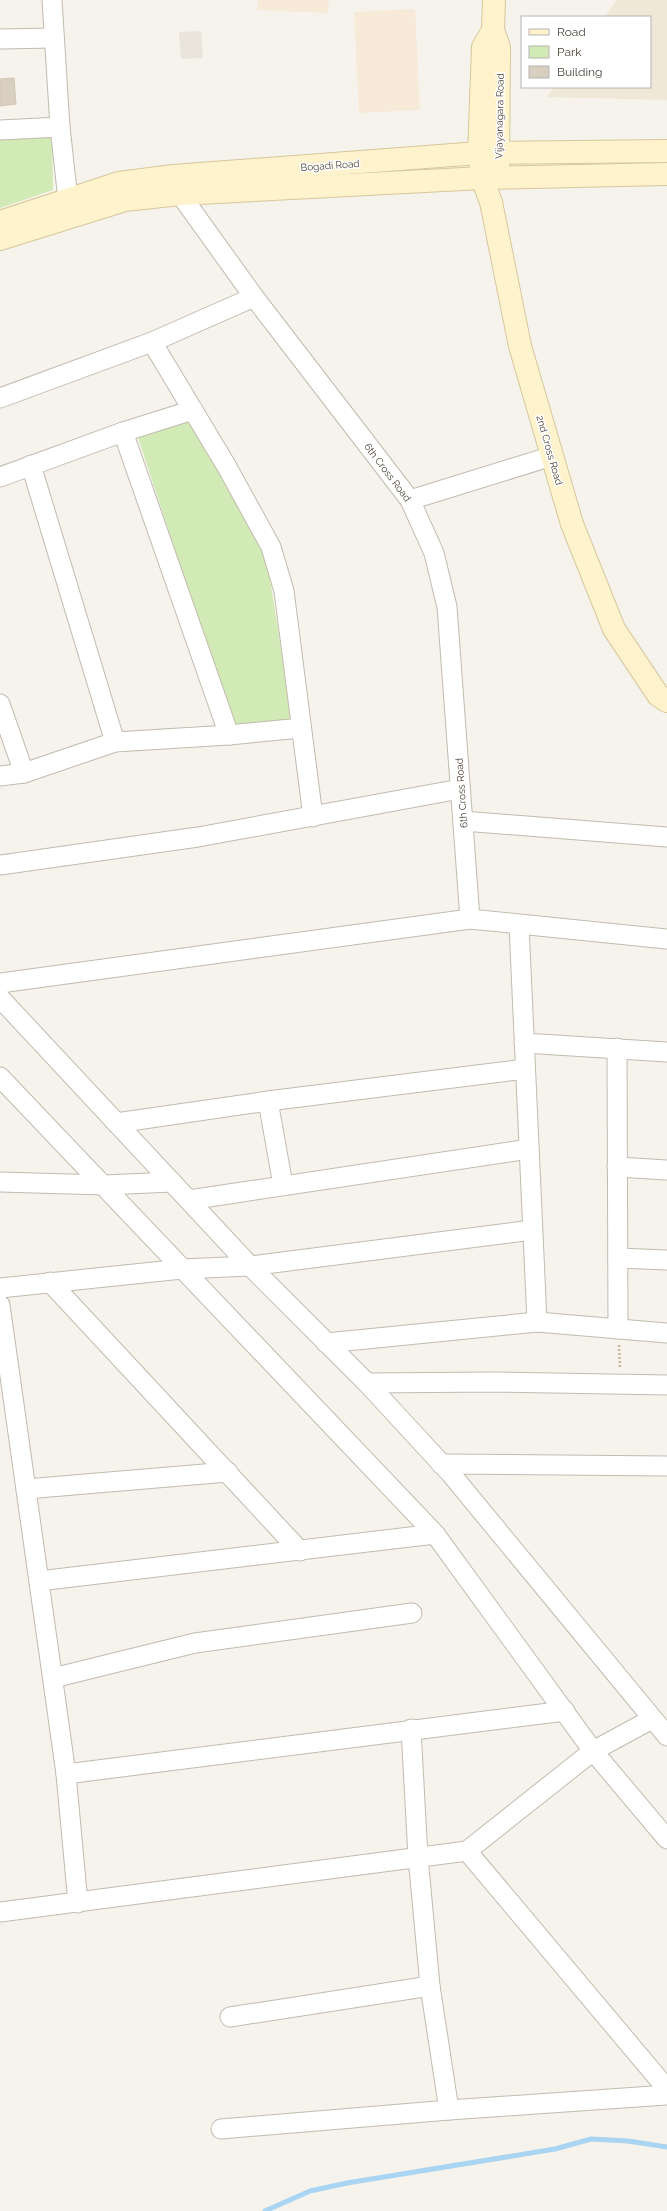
<svg xmlns="http://www.w3.org/2000/svg" width="667" height="2211" font-family="Raleway,sans-serif">
<style>
.residential{fill:#eae5da}
.commercial{fill:#f7ead8}
.education{fill:#efe8d6}
.green{fill:#d2eab5}
.lines{fill:none;stroke-linecap:round;stroke-linejoin:round}
.stream{stroke:#a9d4f2;stroke-width:5}
.building{fill:#d8cfc1;stroke:#d3c7b4}
.street-casing{stroke:#c2bbae;stroke-width:21}
.secondary-casing{stroke:#d6c79b;stroke-width:24}
.path{stroke:#c4b79f;stroke-width:2.5;stroke-dasharray:2 2;stroke-linecap:butt}
.street{stroke:#fff;stroke-width:19}
.secondary{stroke:#fff3cd;stroke-width:22}
.labels{text-anchor:middle;stroke-width:3;stroke-linejoin:round;paint-order:stroke}
.street-label{font-size:10px;fill:#4b4439;stroke:#fff}
</style>
<rect width="100%" height="100%" fill="#f6f3ec"/>
<path class="residential" d="M201,31L203,58L181,59L179,32Z"/>
<g class="commercial">
<path d="M258,0H329L328,13L257,10Z"/>
<path d="M415,9L420,110L359,113L354,12Z"/>
</g>
<path class="education" d="M617,0H667V100L547,97L554,87H650V17H605Z"/>
<g class="green">
<path d="M52,134L53,190L0,208V137Z"/>
<path d="M189,418L266,554L292,719L232,725L137,434Z"/>
</g>
<g class="lines">
<path class="stream" d="M265,2211L310,2191L347,2183L555,2149L591,2139L628,2141L667,2147"/>
</g>
<path class="building" d="M14,78L16,104L0,106V79Z"/>
<g class="lines">
<defs>
<g id="street">
<path d="M52,0L60,127"/>
<path d="M0,39L54,38"/>
<path d="M0,130L60,127L68,200"/>
<path d="M175,182L180,194L254,297L410,500L434,553L447,607L470,919"/>
<path d="M152,342L227,467L271,547L284,591L313,817"/>
<path d="M0,398L152,342L254,297"/>
<path d="M123,432L193,410"/>
<path d="M31,465L115,742"/>
<path d="M0,477L123,432L229,735"/>
<path d="M410,500L552,456"/>
<path d="M0,704L24,773"/>
<path d="M0,776L24,773L115,742L229,735L301,728"/>
<path d="M463,821L667,837"/>
<path d="M0,865L198,837L460,789"/>
<path d="M519,925L537,1322"/>
<path d="M0,983L470,919L667,939"/>
<path d="M0,998L250,1266L367,1383L451,1474L667,1736"/>
<path d="M524,1043L667,1052"/>
<path d="M617,1048L618,1329"/>
<path d="M0,1077L435,1534L593,1751L667,1839"/>
<path d="M268,1101L283,1185"/>
<path d="M116,1123L268,1101L525,1069"/>
<path d="M617,1167L667,1170"/>
<path d="M0,1182L105,1185L172,1182"/>
<path d="M189,1200L529,1149"/>
<path d="M618,1258L667,1260"/>
<path d="M50,1282L300,1551"/>
<path d="M0,1288L182,1269L250,1266L532,1230"/>
<path d="M0,1305L66,1774L78,1903"/>
<path d="M326,1343L537,1322L667,1333"/>
<path d="M367,1383L496,1382L667,1385"/>
<path d="M441,1464L667,1466"/>
<path d="M26,1489L228,1472"/>
<path d="M39,1581L435,1534"/>
<path d="M53,1678L195,1643L412,1613"/>
<path d="M411,1729L418,1857L430,1986L449,2110"/>
<path d="M66,1774L565,1711"/>
<path d="M467,1851L667,2089"/>
<path d="M0,1912L467,1851L593,1751L652,1719"/>
<path d="M230,2017L430,1986"/>
<path d="M221,2129L449,2110L667,2095"/>
</g>
<g id="secondary">
<path d="M494,0L493,30L499,47L498,168"/>
<path d="M493,30L483,47L479,153L482,178L491,202L520,346L572,524L614,629L658,695L667,701"/>
<path d="M0,222L119,183L173,176L479,153L667,151"/>
<path d="M0,239L125,200L180,194L482,178L667,174"/>
</g>
</defs>
<use href="#street" class="street-casing"/>
<use href="#secondary" class="secondary-casing"/>
<path class="path" d="M619,1345L620,1368"/>
<use href="#street" class="street"/>
<use href="#secondary" class="secondary"/>
</g>
<g class="labels">
<g class="street-label">
<text transform="translate(499 116) rotate(-89)" y="4">Vijayanagara Road</text>
<text transform="translate(330 165) rotate(-4)" y="4">Bogadi Road</text>
<text transform="translate(550 450) rotate(74)" y="4">2nd Cross Road</text>
<text transform="translate(388 472) rotate(53)" y="4">6th Cross Road</text>
<text transform="translate(461 793) rotate(-94)" y="4">6th Cross Road</text>
</g>
</g>
<rect x="521" y="16" width="130" height="72" fill="#ffffff" stroke="#b7b4b0"/>
<rect x="529" y="29" width="20" height="6" fill="#fff3cd" stroke="#b7b4b0"/>
<text x="557" y="36" font-size="12" fill="#4b4439">Road</text>
<rect x="529" y="46" width="20" height="12" fill="#d2eab5" stroke="#b7b4b0"/>
<text x="557" y="56" font-size="12" fill="#4b4439">Park</text>
<rect x="529" y="66" width="20" height="12" fill="#d8cfc1" stroke="#b7b4b0"/>
<text x="557" y="76" font-size="12" fill="#4b4439">Building</text>
</svg>
